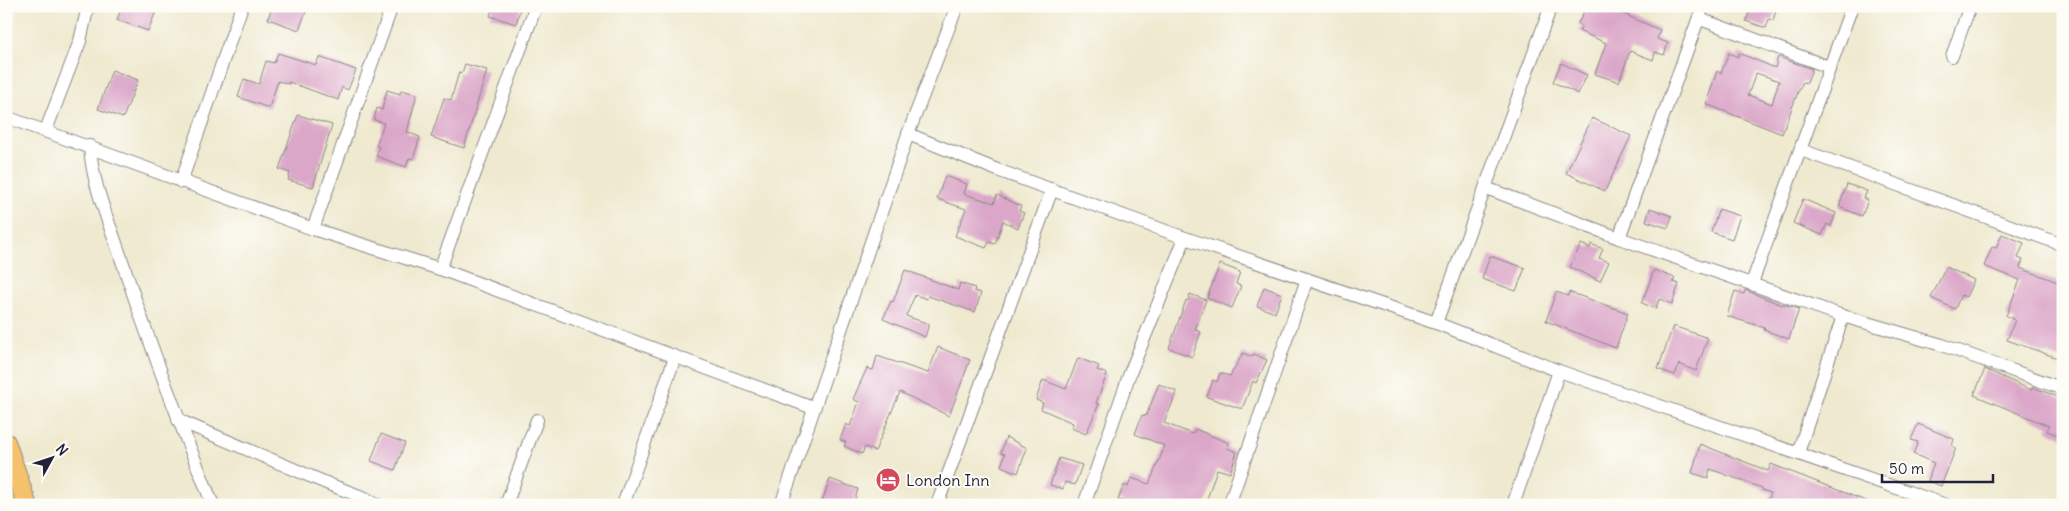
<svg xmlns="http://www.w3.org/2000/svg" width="2069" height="511" font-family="Delius,sans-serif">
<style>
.building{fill:#dba7c9;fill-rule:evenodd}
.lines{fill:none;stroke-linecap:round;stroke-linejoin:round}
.street-casing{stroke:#888685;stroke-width:14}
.primary-casing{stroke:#888685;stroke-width:21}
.street{stroke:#fff;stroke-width:12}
.primary{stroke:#f5c16b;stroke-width:19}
.labels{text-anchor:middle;stroke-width:4;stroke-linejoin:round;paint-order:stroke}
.poi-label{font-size:16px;fill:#22223b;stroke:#fdfcf7;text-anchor:start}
</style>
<rect width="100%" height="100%" fill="#fdfcf7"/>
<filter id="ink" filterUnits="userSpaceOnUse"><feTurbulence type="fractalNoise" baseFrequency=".02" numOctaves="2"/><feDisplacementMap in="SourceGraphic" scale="10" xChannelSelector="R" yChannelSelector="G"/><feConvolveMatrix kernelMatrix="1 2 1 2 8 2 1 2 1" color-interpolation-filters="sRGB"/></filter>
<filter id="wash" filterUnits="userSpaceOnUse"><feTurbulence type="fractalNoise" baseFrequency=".0096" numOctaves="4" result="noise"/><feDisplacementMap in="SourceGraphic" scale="20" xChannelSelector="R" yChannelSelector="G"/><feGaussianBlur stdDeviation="1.12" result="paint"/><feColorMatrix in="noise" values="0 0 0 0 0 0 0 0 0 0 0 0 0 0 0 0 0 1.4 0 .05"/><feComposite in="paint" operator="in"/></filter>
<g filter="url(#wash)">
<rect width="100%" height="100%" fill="#efe9cf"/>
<g id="blocks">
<g class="building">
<path d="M122,6H158L148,31L117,20Z"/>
<path d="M272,6H308L299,30L268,19Z"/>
<path d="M493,6H521L516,24L490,16Z"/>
<path d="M1605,6L1660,30L1657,39L1668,43L1664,55L1655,52L1653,60L1630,51L1619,82L1595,74L1606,43L1579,31L1582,26L1578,24L1585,9L1590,12L1593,7L1602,11Z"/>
<path d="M1751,6H1772V8L1776,10L1773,21L1769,19L1766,28L1746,21Z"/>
<path d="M278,53L316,65L319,57L356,70L348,90L342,87L338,100L289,82V84L278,81L269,108L238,97L244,79L259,84L266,61L274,63Z"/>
<path d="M1729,53L1738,57L1739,53L1775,68L1778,57L1812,69L1807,83L1803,82L1798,92L1782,134L1706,104L1717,71L1721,73ZM1756,73L1779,81L1772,104L1748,95Z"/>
<path d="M1561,63L1587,75L1578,94L1553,82Z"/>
<path d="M465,64L487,70L464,148L431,137L444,98L451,100L459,72L462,73Z"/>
<path d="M112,70L138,80L123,118L98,109Z"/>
<path d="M387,90L400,94L401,90L417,94L407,132L420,137L413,159L409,158L406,167L376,156L379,147L376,146L384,123L374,120L377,108L382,110Z"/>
<path d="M298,115L332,125L313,187L288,180L290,173L279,169Z"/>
<path d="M1592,118L1631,136L1605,191L1566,173Z"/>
<path d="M945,176L967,184L964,194L994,203L997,195L1021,206L1019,211L1024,213L1018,228L1003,221L995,244L989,242L986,248L955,236L966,209L937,199Z"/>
<path d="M1847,184L1867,191L1864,198L1868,200L1862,216L1839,207Z"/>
<path d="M1803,199L1836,213L1831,226L1827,224L1822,235L1793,223Z"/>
<path d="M1650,208L1672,216L1668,228L1646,221Z"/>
<path d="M1719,209L1740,216L1732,239L1711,232Z"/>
<path d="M2002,234L2024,243L2018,258L2023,260L2020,268L2063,284V360L2007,340L2015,320L2006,316L2020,280L1984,266L1992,247L1996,248Z"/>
<path d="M1581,244L1590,248L1591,244L1603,249L1599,258L1609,262L1600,281L1570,267Z"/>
<path d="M1490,256L1525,268L1516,291L1482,279Z"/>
<path d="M1220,264L1240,272L1236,284L1241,286L1232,308L1207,298Z"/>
<path d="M1946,267L1974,280L1966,297L1961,295L1955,309L1931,298Z"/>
<path d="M905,270L958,290L960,283L975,288L974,291L981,293L975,312L928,296L927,299L915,295L906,316L929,324L925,337L883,319L891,301L893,302Z"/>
<path d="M1654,270L1675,278L1673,282L1679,284L1672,304L1659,299L1656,309L1642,303Z"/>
<path d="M1264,287L1282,294L1275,313L1257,306Z"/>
<path d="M1745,290L1782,305L1783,304L1799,309L1789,339L1764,330L1765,328L1727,316L1735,291L1744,294Z"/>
<path d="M1556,292L1568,296L1569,292L1628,313L1616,348L1546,321Z"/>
<path d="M1190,294L1206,300L1195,330L1201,332L1192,357L1169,348L1186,300L1188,301Z"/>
<path d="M1673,326L1708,338L1696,371L1679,364L1675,375L1658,369Z"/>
<path d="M938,347L970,360L949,416L900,392L875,451L865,447L862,454L844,446L846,442L840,440L846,424L850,426L859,402L853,399L867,368L873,370L877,356L928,373Z"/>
<path d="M1243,353L1252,357L1254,354L1267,360L1256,383L1253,381L1242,409L1207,397L1213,380L1217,382L1220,373L1230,376Z"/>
<path d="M1078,358L1099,366L1097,370L1107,374L1096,403L1099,404L1086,434L1071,428L1073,423L1041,409L1043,403L1036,400L1043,380L1066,389Z"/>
<path d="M1985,369L2031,390L2033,387L2063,399V437L2047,431L2049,426L1974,395Z"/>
<path d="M1159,384L1177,392L1164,423L1193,434L1195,429L1229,443L1227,448L1237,452L1230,473L1217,469L1205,505H1122L1123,501L1118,500L1124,485L1128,487L1131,478L1149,484L1165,446L1135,434L1142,415L1146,416Z"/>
<path d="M1918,424L1954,439L1952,446L1956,448L1941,486L1928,481L1934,463L1913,454L1918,442L1911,440Z"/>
<path d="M381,434L405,443L395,470L371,461Z"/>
<path d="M1006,437L1027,448L1018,473L1001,466L1005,454L1001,453Z"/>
<path d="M1700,444L1768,471L1771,464L1876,505H1778L1768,501L1771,493L1762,490V488L1710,469L1708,478L1692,473Z"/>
<path d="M1059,458L1082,465L1075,485L1065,482L1063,489L1050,485Z"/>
<path d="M830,479L858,489L854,503L849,501L848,505H830L822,502Z"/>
</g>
</g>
</g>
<g filter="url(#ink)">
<use href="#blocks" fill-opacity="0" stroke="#888685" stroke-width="1"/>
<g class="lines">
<defs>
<g id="street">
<path d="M1700,19L1829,67"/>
<path d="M1952,56L1970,6"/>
<path d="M6,117L313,229L440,269L813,408"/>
<path d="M46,130L80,41L88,6"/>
<path d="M908,134L1000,171L1185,238L1436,323L1559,371L1946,505"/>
<path d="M90,146C92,184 108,219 120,255C148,340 179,423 213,505"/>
<path d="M1801,150L2063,245"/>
<path d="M181,182L242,6"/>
<path d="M1486,188L1619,238L1843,316L1942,345L2063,389"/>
<path d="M313,229L392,6"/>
<path d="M1619,238L1703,6"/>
<path d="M440,269L536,6"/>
<path d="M1752,283L1852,6"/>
<path d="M1436,323L1551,6"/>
<path d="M178,420L331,485L365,498L377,505"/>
<path d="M1798,453L1843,316"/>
<path d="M506,505L537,420"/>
<path d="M623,505L675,357"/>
<path d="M781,505L908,134L957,6"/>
<path d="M937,505L1052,189"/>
<path d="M1084,505L1130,373L1185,238"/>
<path d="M1229,505L1307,279"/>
<path d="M1513,505L1559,371"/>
</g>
<path id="primary" d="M6,443L27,505"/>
</defs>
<use href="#street" class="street-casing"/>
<use href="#primary" class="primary-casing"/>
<use href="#street" class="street"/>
<use href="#primary" class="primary"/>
</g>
</g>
<defs>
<symbol id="hotel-disc" viewBox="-11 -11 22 22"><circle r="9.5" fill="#d1495b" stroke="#fdfcf7"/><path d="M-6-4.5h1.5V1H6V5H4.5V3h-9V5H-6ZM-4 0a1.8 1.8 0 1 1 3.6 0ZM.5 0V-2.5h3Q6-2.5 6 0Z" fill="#fff"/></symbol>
</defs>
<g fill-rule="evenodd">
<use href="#hotel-disc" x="874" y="466" width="28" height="28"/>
</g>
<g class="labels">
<g class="poi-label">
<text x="906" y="486">London Inn</text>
</g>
</g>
<rect width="2069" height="511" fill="none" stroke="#fdfcf7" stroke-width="25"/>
<g transform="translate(52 458) rotate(50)" stroke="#fdfcf7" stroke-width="4" paint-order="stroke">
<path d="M0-4L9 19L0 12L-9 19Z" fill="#22223b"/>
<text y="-8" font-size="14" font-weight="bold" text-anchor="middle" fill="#22223b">N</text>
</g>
<path d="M1882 474v8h111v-8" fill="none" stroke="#22223b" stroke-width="2.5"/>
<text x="1889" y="474" font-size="15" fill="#22223b" stroke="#fdfcf7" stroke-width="4" paint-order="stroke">50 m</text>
</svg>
